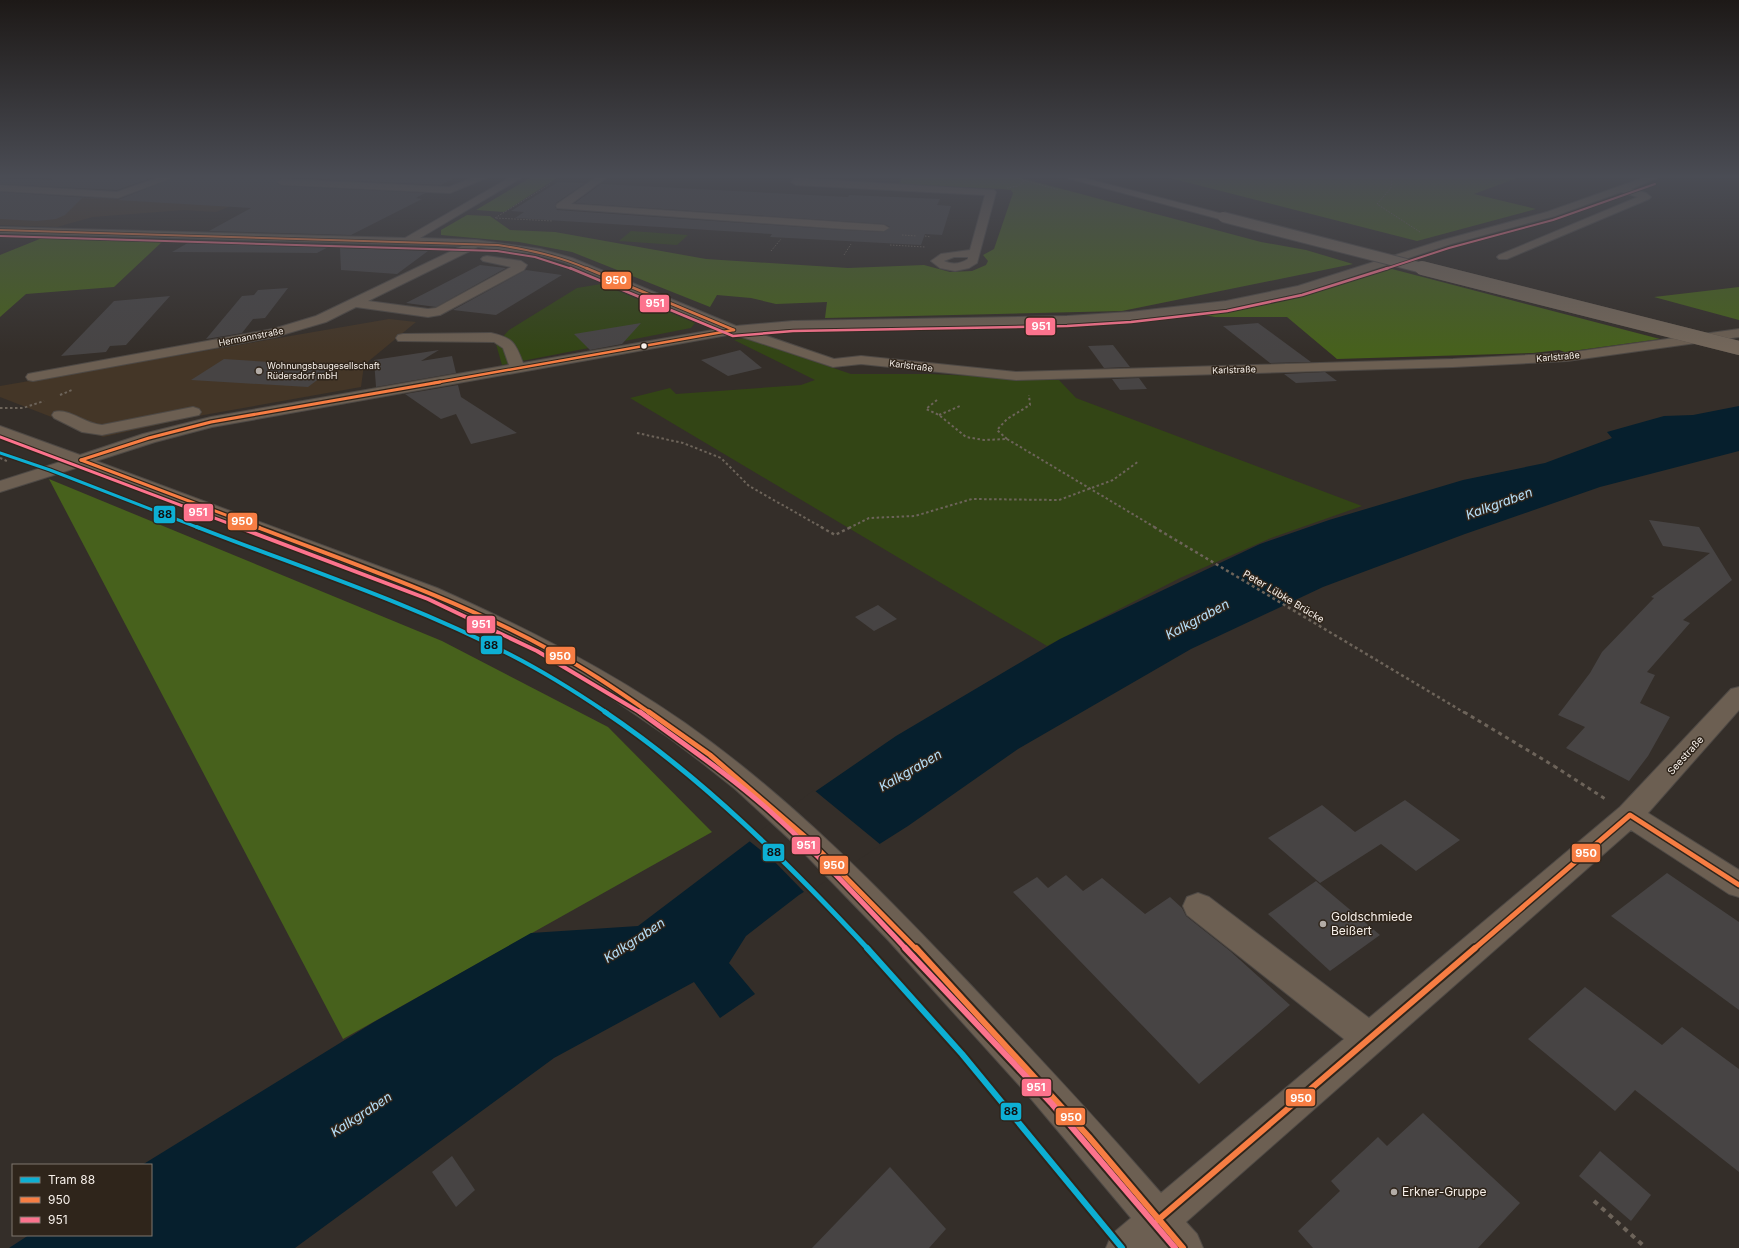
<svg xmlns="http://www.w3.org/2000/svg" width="1739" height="1248" font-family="Inter,sans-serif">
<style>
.built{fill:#443627}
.green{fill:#334515}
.forest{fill:#47611c}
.water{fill:#061f2d}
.pier{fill:#342e29}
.building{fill:#474444}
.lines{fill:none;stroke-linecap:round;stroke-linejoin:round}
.minor-casing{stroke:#4e4945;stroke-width:2}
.highway-casing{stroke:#4e4945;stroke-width:2}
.path-far4{stroke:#6d645a;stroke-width:1;stroke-dasharray:1.5 1.5;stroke-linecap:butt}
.path-far3{stroke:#6d645a;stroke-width:2;stroke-dasharray:2.5 2.5;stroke-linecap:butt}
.path-far2{stroke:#6d645a;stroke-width:2.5;stroke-dasharray:3 3;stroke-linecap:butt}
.path-far1{stroke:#6d645a;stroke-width:3;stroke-dasharray:4 4;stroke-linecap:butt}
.path{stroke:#6d645a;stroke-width:4;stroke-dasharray:5 5;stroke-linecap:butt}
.minor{fill:#6c5f52;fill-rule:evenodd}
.highway{fill:#74675a;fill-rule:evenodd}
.highway-bridge-far1-casing{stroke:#4e4945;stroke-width:12;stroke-linecap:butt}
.highway-bridge-casing{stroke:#4e4945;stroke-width:14;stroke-linecap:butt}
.path-bridge-far2{stroke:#6d645a;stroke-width:2;stroke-dasharray:2.5 2.5;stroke-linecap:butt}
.path-bridge-far1{stroke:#6d645a;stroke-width:2.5;stroke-dasharray:3 3;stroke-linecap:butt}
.path-bridge{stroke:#6d645a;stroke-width:3;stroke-dasharray:4 4;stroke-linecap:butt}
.highway-bridge-far1{stroke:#74675a;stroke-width:10}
.highway-bridge{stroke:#74675a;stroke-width:14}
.bus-1-far5-casing{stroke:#2f251b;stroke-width:3.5}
.bus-1-far4-casing{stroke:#2f251b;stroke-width:4.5}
.bus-1-far3-casing{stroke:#2f251b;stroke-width:5.5}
.bus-1-far2-casing{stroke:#2f251b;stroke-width:7}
.bus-1-far1-casing{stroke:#2f251b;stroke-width:8}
.bus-1-casing{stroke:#2f251b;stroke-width:10}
.bus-2-far5-casing{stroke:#2f251b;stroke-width:3.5}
.bus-2-far4-casing{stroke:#2f251b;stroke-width:4.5}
.bus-2-far3-casing{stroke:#2f251b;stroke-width:5.5}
.bus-2-far2-casing{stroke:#2f251b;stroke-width:7}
.bus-2-far1-casing{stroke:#2f251b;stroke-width:8}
.bus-2-casing{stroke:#2f251b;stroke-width:10}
.bus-1-far5{stroke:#f77d43;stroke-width:2}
.bus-1-far4{stroke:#f77d43;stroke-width:2.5}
.bus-1-far3{stroke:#f77d43;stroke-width:3}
.bus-1-far2{stroke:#f77d43;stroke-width:4}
.bus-1-far1{stroke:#f77d43;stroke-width:5}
.bus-1{stroke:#f77d43;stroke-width:6}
.bus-2-far5{stroke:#fc738d;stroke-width:2}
.bus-2-far4{stroke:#fc738d;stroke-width:2.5}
.bus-2-far3{stroke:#fc738d;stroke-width:3}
.bus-2-far2{stroke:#fc738d;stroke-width:4}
.bus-2-far1{stroke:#fc738d;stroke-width:5}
.bus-2{stroke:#fc738d;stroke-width:6}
.tram-1-far3-casing{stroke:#2f251b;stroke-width:5.5}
.tram-1-far2-casing{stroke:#2f251b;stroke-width:7}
.tram-1-far1-casing{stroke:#2f251b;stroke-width:8}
.tram-1-casing{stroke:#2f251b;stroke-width:10}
.tram-1-far3{stroke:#0dafd3;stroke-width:3}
.tram-1-far2{stroke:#0dafd3;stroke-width:4}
.tram-1-far1{stroke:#0dafd3;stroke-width:5}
.tram-1{stroke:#0dafd3;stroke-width:6}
.bus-dot{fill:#f7f0ea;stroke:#2f251b;stroke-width:1.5}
.poi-dot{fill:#b3aca6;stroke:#2f251b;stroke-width:1.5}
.labels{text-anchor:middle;stroke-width:3;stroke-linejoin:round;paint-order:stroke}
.far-street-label{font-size:9px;fill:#f7f0ea;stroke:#2f251b}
.far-poi-label{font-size:9px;fill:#f7f0ea;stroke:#2f251b;text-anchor:start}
.street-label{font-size:10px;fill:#f7f0ea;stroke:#2f251b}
.near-poi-label{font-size:12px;fill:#f7f0ea;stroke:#2f251b;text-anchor:start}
.near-water-label{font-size:13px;font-style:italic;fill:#b6e0fa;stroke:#2f251b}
.line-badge{stroke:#2f251b;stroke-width:1.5}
.badge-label{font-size:11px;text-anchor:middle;font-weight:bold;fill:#fff}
.pale-badge-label{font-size:11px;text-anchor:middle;font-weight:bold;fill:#111}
</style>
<rect width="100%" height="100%" fill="#342e29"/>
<g class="built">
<path d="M268,182L277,187L216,212L184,210L93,217L57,227L0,225V194L128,199Z"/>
<path d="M389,319L416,322L364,365L361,387L198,416L103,437L0,397V386Z"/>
</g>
<g class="green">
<path d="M631,231L688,235L677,245L619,241Z"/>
<path d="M601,284L695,323L691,328L502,365L496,344L509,330L577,288Z"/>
<path d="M745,338L851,374H929L1059,380L1076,398L1362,506L1271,538L1180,578L1047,646L630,398L670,388L676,394L801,385L815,380L734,340Z"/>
</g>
<g class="forest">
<path d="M530,178H557L504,212L476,210Z"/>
<path d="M902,178H1021L1261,242L1306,250L1353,264L1122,311L825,318L827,302L776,304L751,298L717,295L710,307L572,252L519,242L441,235V230L467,215L490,216L510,230L555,232L706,259L848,268L924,265L950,272L972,271L986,265L988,261L983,255L994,249L1013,193L1011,190L1001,189L899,184Z"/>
<path d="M1170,178H1517L1474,194L1536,209L1417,241Z"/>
<path d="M47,236L164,240L114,287L26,294L0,317V255Z"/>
<path d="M1392,269L1660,339L1565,352L1559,350L1533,353L1337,359L1287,317H1215L1192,313L1264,302Z"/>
<path d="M1739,287V320L1654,297Z"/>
<path d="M49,479L442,641L608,727L712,832L343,1039Z"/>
</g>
<path class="water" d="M1739,406V451L1600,487L1465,534L1323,587L1191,649L1018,749L908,826L799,895L746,936L729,963L755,994L720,1018L694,982L554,1058L295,1248H9L29,1235H151V1165H142L374,1022L531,933L638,926L816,791L896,736L1060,639L1260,544L1329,520L1463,480L1545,463L1612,438L1607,432L1664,416L1693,415Z"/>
<path class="pier" d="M814,790L881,845L806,894L773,860L748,840Z"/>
<g class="building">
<path d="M0,178L52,180V178H151L117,190L0,184Z"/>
<path d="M173,178H280L276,183L282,186L425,193L416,198L422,199L351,235L209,231L251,208L82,198L65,215L56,219L37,221L0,219V192L118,200Z"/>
<path d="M302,178H454L441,185Z"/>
<path d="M558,182L585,183L556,203L555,207L557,210L844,230L884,232L890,227L884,224L575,203L601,184L848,197L849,195L940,199L937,205L951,206L942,235L925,234L921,245L770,237L772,234L515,218L524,212L511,211Z"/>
<path d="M193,240L334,244L317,253L172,252Z"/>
<path d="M340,248L428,251L397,274L341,270Z"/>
<path d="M480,265L506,268L436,307L406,303Z"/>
<path d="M526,270L562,275L496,315L453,310Z"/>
<path d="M288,288L265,318L253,319L242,333L206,339L242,296L254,295L258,290Z"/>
<path d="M170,296L126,345L110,346L106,352L61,356L114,301Z"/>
<path d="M641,323L622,344L590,350L574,334Z"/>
<path d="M1258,323L1311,362L1270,363L1223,326Z"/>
<path d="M1113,345L1130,367L1104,368L1088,346Z"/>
<path d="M439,350L421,361L452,356L456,373L376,387L374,360Z"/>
<path d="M740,350L762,368L728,376L701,360Z"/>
<path d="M224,359L336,366L308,387L191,380Z"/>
<path d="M1325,372L1337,381L1296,383L1284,374Z"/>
<path d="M1139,378L1147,389L1120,390L1112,379Z"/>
<path d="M458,385L461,397L517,433L471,444L456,414L441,419L405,394Z"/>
<path d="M1649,520L1699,527L1732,580L1683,620L1690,623L1647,672L1655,675L1640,703L1670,717L1648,756L1629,781L1566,748L1585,727L1558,715L1590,673L1602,652L1654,598L1651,597L1710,553L1663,546Z"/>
<path d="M878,605L897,619L874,631L855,617Z"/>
<path d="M1405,800L1460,840L1416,871L1381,844L1320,883L1268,838L1322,805L1355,832Z"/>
<path d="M1667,873L1739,922V1010L1611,916Z"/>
<path d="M1066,875L1083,891L1102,878L1145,914L1170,897L1182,908L1186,916L1230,951L1290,1005L1199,1084L1013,892L1037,877L1048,888Z"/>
<path d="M1316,881L1380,935L1330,971L1268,914Z"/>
<path d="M1585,987L1662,1045L1682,1027L1739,1069V1172L1635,1090L1615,1111L1528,1039Z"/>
<path d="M1423,1113L1520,1203L1478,1248H1313L1298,1231L1340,1191L1331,1181L1378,1137L1387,1146Z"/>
<path d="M1600,1151L1651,1195L1631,1221L1579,1176Z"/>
<path d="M452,1156L475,1190L456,1207L432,1172Z"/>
<path d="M890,1167L946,1229L929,1248H812Z"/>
</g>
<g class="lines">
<defs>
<g id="minor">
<path d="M157,178H172L118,198L0,191V185L117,192Z"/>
<path d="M472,178H486L450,193L282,185L277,182L282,179L449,187Z"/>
<path d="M509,178H521L420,238L476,240L540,249L572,258L736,326L793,321L1067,316L1130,312L1226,301L1298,286L1443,240L1547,212L1643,178H1657L1631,189L1646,193L1651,197L1649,199L1507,259H1499L1497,257L1499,255L1638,197L1621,192L1555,216L1451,244L1305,292L1226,309L1130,320L1067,324L793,329L755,332L834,359L861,356L1016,372L1453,359L1567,353L1739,329V337L1567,361L1453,367L1016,380L861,364L833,367L733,334L212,427L155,442L96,461L437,588C524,627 607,669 685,723C790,797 879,888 967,981C1033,1051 1098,1120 1161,1193L1344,1039L1187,915L1183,906L1187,897L1198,893L1209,897L1369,1018L1620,807L1731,689L1739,687V710L1648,813L1739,870V897L1729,894L1631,830L1186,1222L1197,1234L1203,1248H1106L1112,1234L1131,1218L1027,1094L888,940L798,847L735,789L701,762L668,737L601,691L532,651L423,598L79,467L0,492V481L63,461L0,437V426L80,455L143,434L211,417L509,365L503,348L494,342L398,341L396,338L398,335L403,334L491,333C513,338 515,342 523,363L719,329L564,262L535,254L478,247L368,301L428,309L436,308L511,267L483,261L481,259L483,257L487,256L521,261L527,265L524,270L440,315L428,317L356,307L326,322L275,337L33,381L28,380L26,377L28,374L33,373L273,329L316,316L462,246L0,233V227L405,238Z"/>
<path d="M595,178H606L571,204L884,225L889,228L884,231L844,229L557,208L556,206L557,204Z"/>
<path d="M794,178L994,190L996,192L977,263L969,268L955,271L940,268L931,261L941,254L970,250L985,195L796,185L791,182ZM954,257H968V259C960,264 952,265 944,261Z"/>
<path d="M193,407L199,409L201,412L199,415L102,435L82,432L54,418L52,415L54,412C69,408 85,424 102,425Z"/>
</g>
<path id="highway" d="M1067,178H1084L1227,215L1228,217L1223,220Z"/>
</defs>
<use href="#minor" class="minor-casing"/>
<use href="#highway" class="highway-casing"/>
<g class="path-far4">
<path d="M551,178L550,184L495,218L553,221"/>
<path d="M1016,178L1059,190"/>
<path d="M1392,178L1391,188L1377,204L1420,232"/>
<path d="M1007,188L1018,186L1024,181"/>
<path d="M902,235L917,236"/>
<path d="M925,236L931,237"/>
<path d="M890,245L925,247"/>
<path d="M771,251L781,239"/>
<path d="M844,255L851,244"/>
</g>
<g class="path-far3">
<path d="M60,395L72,390"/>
<path d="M937,400L926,409L939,415L966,437L984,440L1007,439"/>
<path d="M0,408H23L44,401"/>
<path d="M939,415L960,406"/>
<path d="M637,433L683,443L721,458L749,486L823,528"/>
<path d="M1007,439L997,430L1007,419L1030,405L1029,395"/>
<path d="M0,458L9,462"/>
<path d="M849,528L869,518L915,516L972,499L1059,500L1113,480L1139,461"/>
</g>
<path class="path-far2" d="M821,527L835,535L851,527"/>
<path class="path-far1" d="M1554,766L1607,800"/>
<path class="path" d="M1594,1201L1646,1248"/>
<use href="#minor" class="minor"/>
<use href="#highway" class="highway"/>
<defs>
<path id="highway-bridge-far1" d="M1223,217L1426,269"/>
<path id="highway-bridge" d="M1422,268L1739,348"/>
</defs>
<use href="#highway-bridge-far1" class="highway-bridge-far1-casing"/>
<use href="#highway-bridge" class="highway-bridge-casing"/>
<path class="path-bridge-far2" d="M1007,439L1156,528"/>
<path class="path-bridge-far1" d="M1154,527L1465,713"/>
<path class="path-bridge" d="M1464,712L1554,766"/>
<use href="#highway-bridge-far1" class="highway-bridge-far1"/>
<use href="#highway-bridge" class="highway-bridge"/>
<defs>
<path id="bus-1-far5" d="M0,230L498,245C530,250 559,256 588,269"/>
<g id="bus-1-far4">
<path d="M586,268L734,330"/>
<path d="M434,383L734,330"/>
</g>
<g id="bus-1-far3">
<path d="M81,460L260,528"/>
<path d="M81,460L149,438L211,422L440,382"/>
</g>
<path id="bus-1-far2" d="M257,527C356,565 457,599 550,650C585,668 618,691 650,713"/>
<g id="bus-1-far1">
<path d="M649,712L710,755L811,842L916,949"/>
<path d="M1474,949L1630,815L1739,885"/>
</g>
<g id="bus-1">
<path d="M916,948L1089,1137L1183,1248"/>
<path d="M1158,1220L1475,948"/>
</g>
<g id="bus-2-far5">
<path d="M0,236L497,251L535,257L572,269"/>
<path d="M1385,269L1449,248L1553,220L1655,184"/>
</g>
<path id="bus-2-far4" d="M570,268L733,336L793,331L1067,326L1131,322L1227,311L1302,295L1388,268"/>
<path id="bus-2-far3" d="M0,437L241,528"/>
<path id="bus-2-far2" d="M238,527L428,599L537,651L641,713"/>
<path id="bus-2-far1" d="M640,712C685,745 732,777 773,814C820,856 863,903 906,949"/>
<path id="bus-2" d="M905,948L1052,1104L1175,1248"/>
</defs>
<use href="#bus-1-far5" class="bus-1-far5-casing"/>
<use href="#bus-1-far4" class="bus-1-far4-casing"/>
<use href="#bus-1-far3" class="bus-1-far3-casing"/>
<use href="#bus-1-far2" class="bus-1-far2-casing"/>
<use href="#bus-1-far1" class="bus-1-far1-casing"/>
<use href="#bus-1" class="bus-1-casing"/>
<use href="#bus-2-far5" class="bus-2-far5-casing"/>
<use href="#bus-2-far4" class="bus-2-far4-casing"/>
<use href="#bus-2-far3" class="bus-2-far3-casing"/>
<use href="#bus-2-far2" class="bus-2-far2-casing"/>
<use href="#bus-2-far1" class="bus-2-far1-casing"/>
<use href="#bus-2" class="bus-2-casing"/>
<use href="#bus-1-far5" class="bus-1-far5"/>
<use href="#bus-1-far4" class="bus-1-far4"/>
<use href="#bus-1-far3" class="bus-1-far3"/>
<use href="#bus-1-far2" class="bus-1-far2"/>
<use href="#bus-1-far1" class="bus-1-far1"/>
<use href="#bus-1" class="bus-1"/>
<use href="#bus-2-far5" class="bus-2-far5"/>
<use href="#bus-2-far4" class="bus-2-far4"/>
<use href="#bus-2-far3" class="bus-2-far3"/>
<use href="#bus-2-far2" class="bus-2-far2"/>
<use href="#bus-2-far1" class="bus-2-far1"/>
<use href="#bus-2" class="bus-2"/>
<defs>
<path id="tram-1-far3" d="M0,453L50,470L199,528"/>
<path id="tram-1-far2" d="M197,527C302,568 411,603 511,655C544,672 576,692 607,713"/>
<path id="tram-1-far1" d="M605,712C703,778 788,863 868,949"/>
<path id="tram-1" d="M867,948L962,1054L1122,1248"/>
</defs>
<use href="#tram-1-far3" class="tram-1-far3-casing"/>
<use href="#tram-1-far2" class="tram-1-far2-casing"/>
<use href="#tram-1-far1" class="tram-1-far1-casing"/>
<use href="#tram-1" class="tram-1-casing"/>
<use href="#tram-1-far3" class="tram-1-far3"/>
<use href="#tram-1-far2" class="tram-1-far2"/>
<use href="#tram-1-far1" class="tram-1-far1"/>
<use href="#tram-1" class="tram-1"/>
</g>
<linearGradient id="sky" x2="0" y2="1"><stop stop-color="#1d1917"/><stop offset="0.5" stop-color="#4a4c54"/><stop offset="1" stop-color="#4a4c54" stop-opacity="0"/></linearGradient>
<rect width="1739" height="353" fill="url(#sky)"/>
<circle class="bus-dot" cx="644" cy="346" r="3.5"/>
<g class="poi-dot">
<circle cx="259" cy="371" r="4"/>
<circle cx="1323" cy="924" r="4"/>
<circle cx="1394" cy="1192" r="4"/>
</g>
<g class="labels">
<g class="far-street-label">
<text transform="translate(251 337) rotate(-11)" y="3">Hermannstraße</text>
<text transform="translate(1558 357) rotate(-5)" y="3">Karlstraße</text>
<text transform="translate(911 366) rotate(7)" y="3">Karlstraße</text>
<text transform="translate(1234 370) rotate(-2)" y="3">Karlstraße</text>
</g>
<g class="far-poi-label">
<text x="267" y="369">Wohnungsbaugesellschaft<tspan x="267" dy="10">Rüdersdorf mbH</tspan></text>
</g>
<g class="street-label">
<text transform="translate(1284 596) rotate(31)" y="4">Peter Lübke Brücke</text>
<text transform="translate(1685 755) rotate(-48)" y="4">Seestraße</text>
</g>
<g class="near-poi-label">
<text x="1331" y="921">Goldschmiede<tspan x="1331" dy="14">Beißert</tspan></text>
<text x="1402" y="1196">Erkner-Gruppe</text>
</g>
<g class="near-water-label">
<text transform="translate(1499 503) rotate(-20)" y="5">Kalkgraben</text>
<text transform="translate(1197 619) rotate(-28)" y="5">Kalkgraben</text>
<text transform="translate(910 770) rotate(-30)" y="5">Kalkgraben</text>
<text transform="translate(634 940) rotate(-33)" y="5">Kalkgraben</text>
<text transform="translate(361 1114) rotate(-33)" y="5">Kalkgraben</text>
</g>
</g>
<g class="line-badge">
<rect x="601" y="271" width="31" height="19" rx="4" fill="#f77d43"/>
<rect x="639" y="294" width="31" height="19" rx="4" fill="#fc738d"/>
<rect x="1025" y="317" width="31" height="19" rx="4" fill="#fc738d"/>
<rect x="183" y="503" width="31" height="19" rx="4" fill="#fc738d"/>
<rect x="153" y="505" width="23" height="19" rx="4" fill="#0dafd3"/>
<rect x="227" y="512" width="31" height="19" rx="4" fill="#f77d43"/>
<rect x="466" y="615" width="30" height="19" rx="4" fill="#fc738d"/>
<rect x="480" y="635" width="23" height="20" rx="4" fill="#0dafd3"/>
<rect x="545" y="646" width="31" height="19" rx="4" fill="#f77d43"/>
<rect x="791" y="836" width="30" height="19" rx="4" fill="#fc738d"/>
<rect x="762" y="843" width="23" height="19" rx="4" fill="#0dafd3"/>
<rect x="1571" y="843" width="30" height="20" rx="4" fill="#f77d43"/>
<rect x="819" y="855" width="30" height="20" rx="4" fill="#f77d43"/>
<rect x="1021" y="1078" width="31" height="19" rx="4" fill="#fc738d"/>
<rect x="1285" y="1088" width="31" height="19" rx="4" fill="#f77d43"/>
<rect x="1000" y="1102" width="22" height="19" rx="4" fill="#0dafd3"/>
<rect x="1055" y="1107" width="31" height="19" rx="4" fill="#f77d43"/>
</g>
<g class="badge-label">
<text x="616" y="284">950</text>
<text x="655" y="307">951</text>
<text x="1041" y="330">951</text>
<text x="198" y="516">951</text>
<text x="242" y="525">950</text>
<text x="481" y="628">951</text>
<text x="560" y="660">950</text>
<text x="806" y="849">951</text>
<text x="1586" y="857">950</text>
<text x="834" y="869">950</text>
<text x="1036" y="1091">951</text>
<text x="1301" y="1102">950</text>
<text x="1071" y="1121">950</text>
</g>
<g class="pale-badge-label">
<text x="165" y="518">88</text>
<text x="491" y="649">88</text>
<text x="774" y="856">88</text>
<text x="1011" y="1115">88</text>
</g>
<rect x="12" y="1164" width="140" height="72" fill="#2f251b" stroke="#7f766e"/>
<rect x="20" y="1177" width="20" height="6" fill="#0dafd3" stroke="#7f766e"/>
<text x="48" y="1184" font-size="12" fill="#f7f0ea">Tram 88</text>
<rect x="20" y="1197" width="20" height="6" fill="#f77d43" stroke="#7f766e"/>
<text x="48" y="1204" font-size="12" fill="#f7f0ea">950</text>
<rect x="20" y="1217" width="20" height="6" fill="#fc738d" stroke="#7f766e"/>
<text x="48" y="1224" font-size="12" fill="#f7f0ea">951</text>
</svg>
